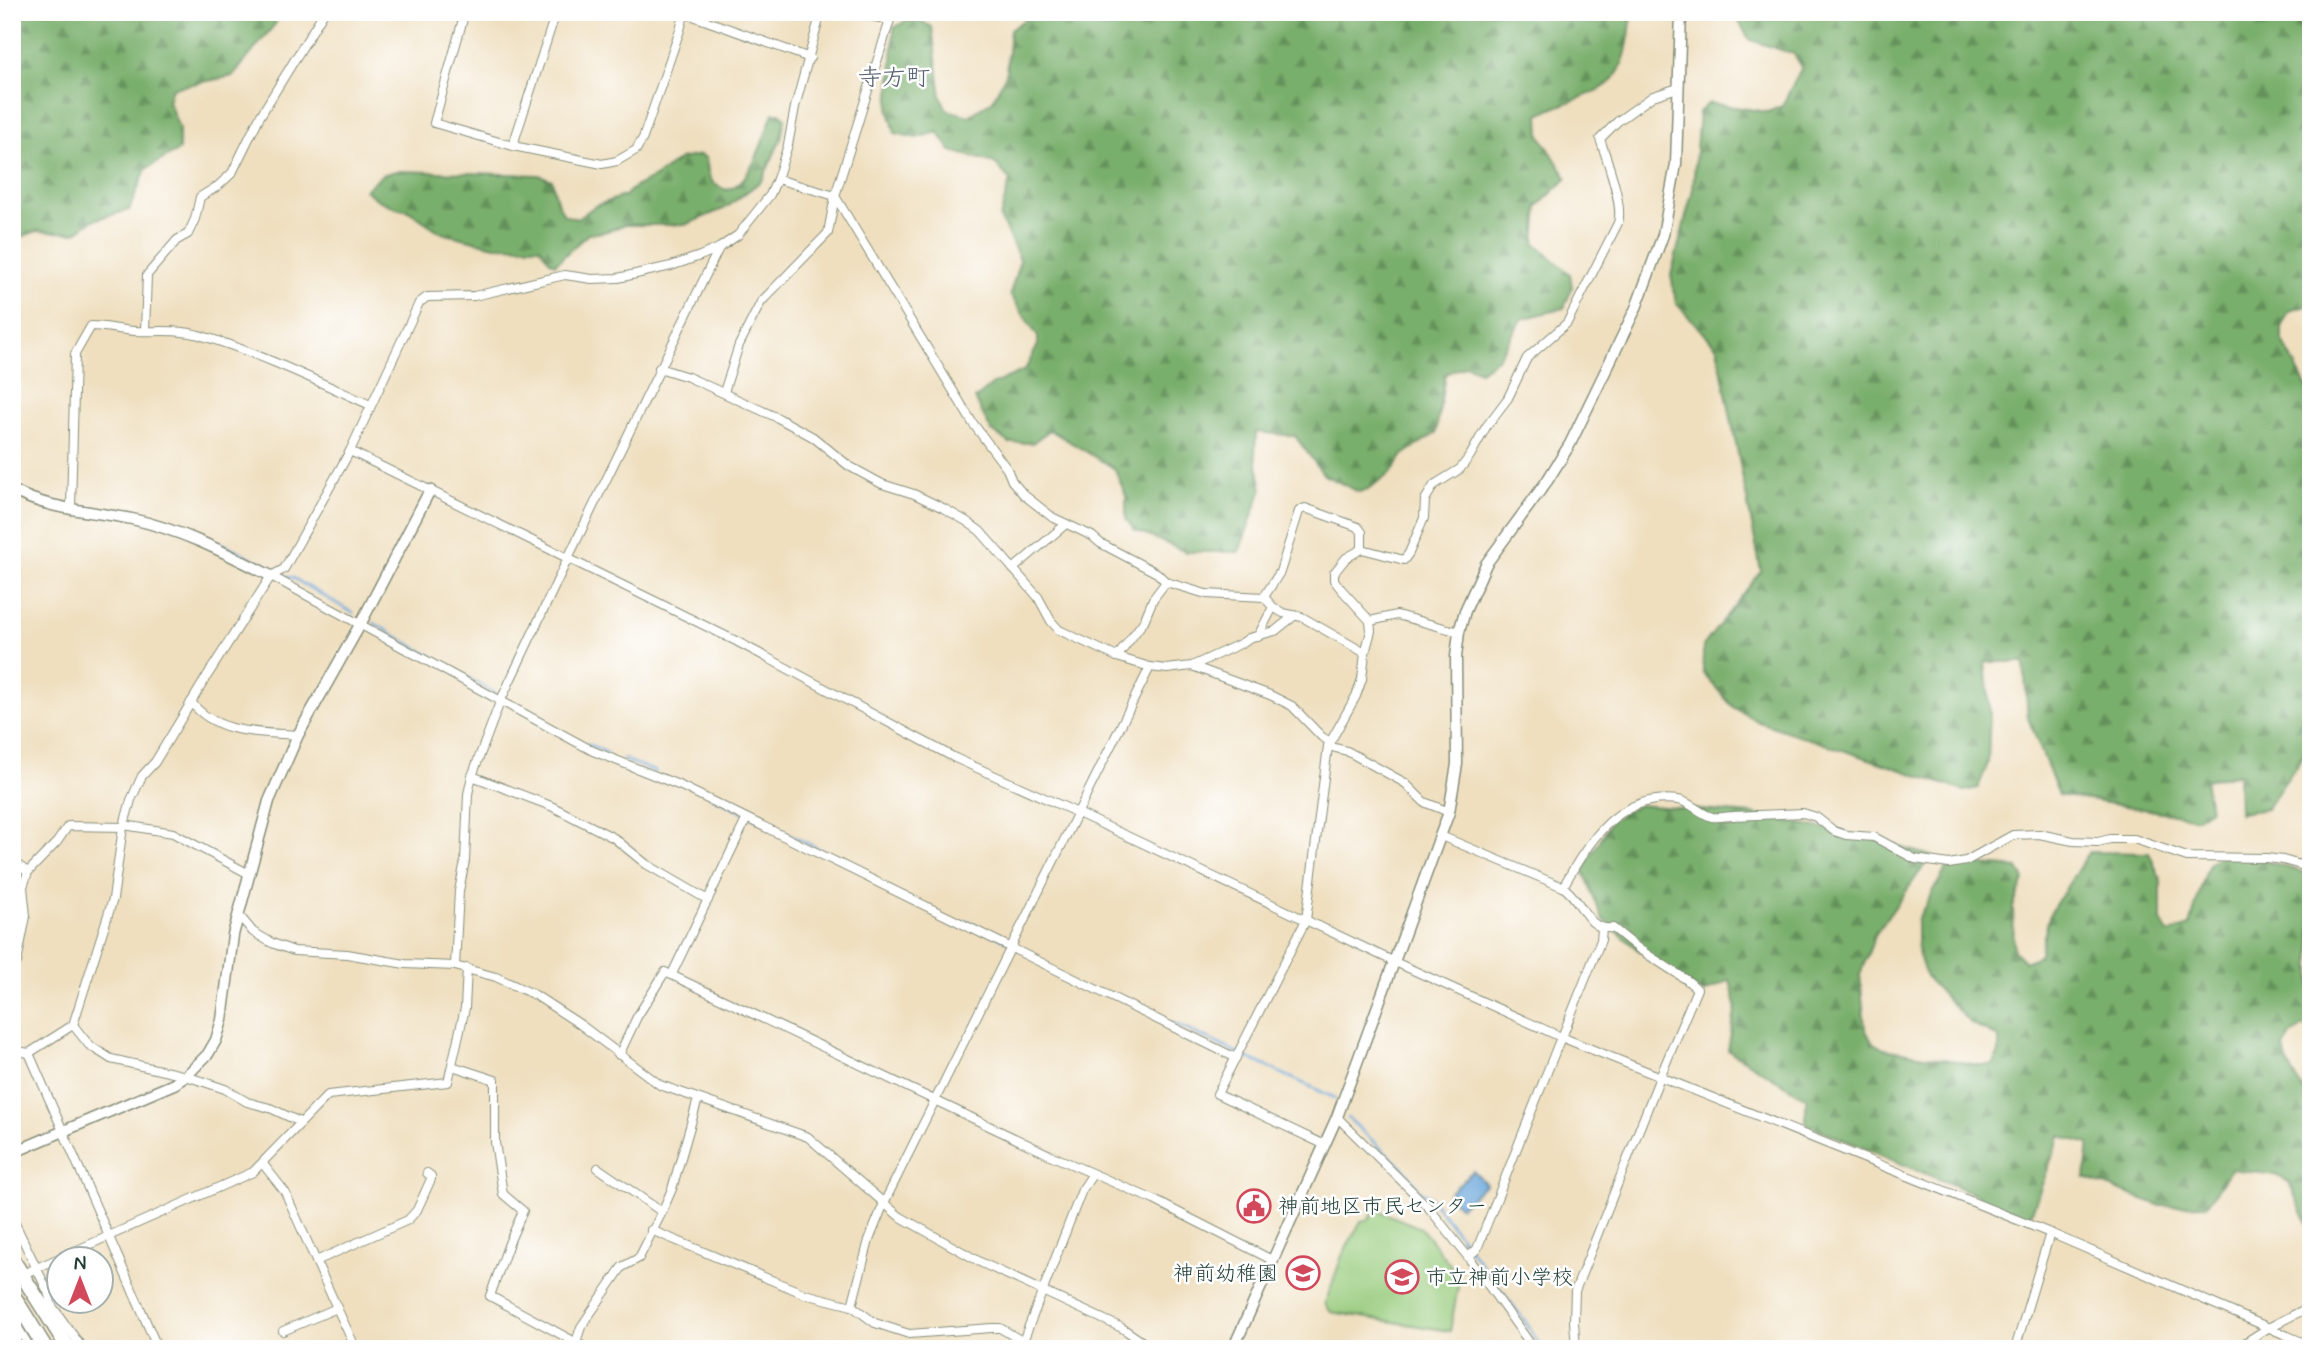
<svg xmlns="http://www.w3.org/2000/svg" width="2323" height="1361" font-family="Mynerve,'Klee One',sans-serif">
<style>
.forest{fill:url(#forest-firs);stroke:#4c7650;stroke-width:2}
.pitch{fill:#97cb7c;stroke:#5b8458;stroke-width:2}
.water{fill:#69a6da;stroke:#447287;stroke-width:2}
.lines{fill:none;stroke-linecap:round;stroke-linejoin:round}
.stream{stroke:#69a6da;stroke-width:2.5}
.street-casing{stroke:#878e7a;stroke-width:10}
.secondary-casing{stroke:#878e7a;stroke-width:13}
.highway-casing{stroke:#878e7a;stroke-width:17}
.street{stroke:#fff;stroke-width:8}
.secondary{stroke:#fff;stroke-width:10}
.highway{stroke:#fff;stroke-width:14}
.labels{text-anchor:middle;stroke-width:5;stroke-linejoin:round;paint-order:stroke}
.poi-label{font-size:21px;fill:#1f3d34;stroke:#fff;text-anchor:start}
.quarter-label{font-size:24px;fill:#586271;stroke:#fff}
</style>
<defs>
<pattern id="forest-firs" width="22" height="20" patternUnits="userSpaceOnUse" patternTransform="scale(1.75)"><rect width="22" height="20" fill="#79af6c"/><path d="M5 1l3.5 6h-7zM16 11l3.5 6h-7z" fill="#63905a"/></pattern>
</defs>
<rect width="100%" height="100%" fill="#fff"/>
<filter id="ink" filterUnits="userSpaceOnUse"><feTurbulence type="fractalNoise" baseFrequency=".0143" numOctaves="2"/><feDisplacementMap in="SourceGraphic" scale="14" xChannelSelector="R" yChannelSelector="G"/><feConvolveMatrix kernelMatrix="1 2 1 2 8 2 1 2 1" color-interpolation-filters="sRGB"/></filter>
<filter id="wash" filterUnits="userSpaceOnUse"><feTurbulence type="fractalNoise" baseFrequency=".00686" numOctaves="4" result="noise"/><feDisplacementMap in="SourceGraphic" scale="28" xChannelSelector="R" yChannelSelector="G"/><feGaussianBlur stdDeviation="1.57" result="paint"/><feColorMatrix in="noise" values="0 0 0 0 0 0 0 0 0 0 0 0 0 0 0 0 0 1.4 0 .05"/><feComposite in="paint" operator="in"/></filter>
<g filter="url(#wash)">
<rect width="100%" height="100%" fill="#efdfbf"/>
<g class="forest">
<path d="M12,12H275L276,23L233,76L172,88L168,101L179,128V150L146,169L129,210L93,220L75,233L37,231L12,240Z"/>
<path d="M1035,12H1632C1624,97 1608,84 1539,114L1540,135L1567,178L1538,206L1535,243L1570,274L1572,288L1564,308L1522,319L1498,358L1480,371L1466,365L1445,374L1436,433L1403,455L1391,473L1366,490L1359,492L1324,475L1295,436L1256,432L1255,454L1262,489L1239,552H1186L1135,530L1126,519V496L1115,469L1050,430L1032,443H1009L991,430L975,399L993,384L1025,370L1038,345V337L1010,294L1020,260L1000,218L1010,180L995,163L951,151L938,132L916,138L895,133L889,111L894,28L912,17L932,27L941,97L947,110L969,116L993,100L1006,74L1010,30Z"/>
<path d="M1733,12H2311V305L2289,311L2282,325V339L2311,396V745L2266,809L2239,813L2238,774L2205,780L2210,809L2197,818L2059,795L2028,718L2024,662H1985L1990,711L1988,763L1978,788L1964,791L1759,722L1733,707L1703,673V646L1761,571L1717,347L1676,303L1671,275L1693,189L1699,112L1709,103L1768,112L1782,106L1802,67L1794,54L1750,40Z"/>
<path d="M773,113H780L785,118L781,139L762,180L726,208L685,225H624L604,232L588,234L555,264L549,260L540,247L495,246L442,233L407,210L399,209L378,200L365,190L382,175L396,171L539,175L552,180L557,202L564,215L577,219L595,206L624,196L636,186L655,177L680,159L700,155L706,158C709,177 707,182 726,190C752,185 764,136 773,113Z"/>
<path d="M1638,805L1752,814L1870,838L1931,856L1875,935L1860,975L1865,1029L1872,1042L1884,1049L1978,1065H1992L1999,1053V1038L1969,1022L1926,977L1917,949V920L1946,869L1960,863L2018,868L2024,880L2013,907L2014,951L2025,962L2039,956L2050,913L2089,852L2149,853L2161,880V921L2168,933L2190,926C2193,915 2205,870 2210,863C2225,844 2285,867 2305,873L2311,879V1027H2302L2291,1035L2284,1048L2287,1062L2311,1104V1226L2307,1223L2289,1182L2276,1175L2231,1169L2207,1205L2161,1206L2085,1178L2089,1144L2060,1136L2030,1217L1806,1124V1098L1728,1050L1736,1006L1730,980L1703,993L1637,949L1602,918L1583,869L1612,820Z"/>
</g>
<path class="pitch" d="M1375,1209L1421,1228L1452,1267L1459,1281L1450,1331L1331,1312L1325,1304L1342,1256L1361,1221L1369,1219Z"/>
<path class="water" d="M1473,1171L1486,1184L1460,1207L1448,1194Z"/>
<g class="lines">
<g class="stream">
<path d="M199,534L239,551L269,567"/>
<path d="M284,576L293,578L353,613"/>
<path d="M374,623L496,694"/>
<path d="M588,744L607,753"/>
<path d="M623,759L656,772"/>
<path d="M710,796L852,865"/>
<path d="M965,921L1008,941"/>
<path d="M1023,949L1035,955"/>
<path d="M1173,1023L1335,1098"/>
<path d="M1348,1118L1408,1173L1419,1190L1429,1196L1525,1321L1542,1349"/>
</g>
</g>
</g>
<g filter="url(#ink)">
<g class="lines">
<defs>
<g id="street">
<path d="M465,12L434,123L513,146L602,164L617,161L636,150L643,138L680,30L685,12"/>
<path d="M682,12L810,58"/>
<path d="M513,145L556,12"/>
<path d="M777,179L835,196L972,422L1007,469L1012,481L1024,495L1052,517L1092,536L1100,543L1157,573L1166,582L1206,594L1264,597L1273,607L1283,613L1302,617L1365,653"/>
<path d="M145,331L147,275L177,240L188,234L195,219L200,197L218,186L232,173L259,118L324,12"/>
<path d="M659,368L688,377L778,418L813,437L849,466L882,484L914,494L943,508L966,521L980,531L1038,597L1051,621L1059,630L1117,657L1150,667L1167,669L1192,666L1270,695L1292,706L1322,737L1331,742"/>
<path d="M724,392L739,345L761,302L828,233L835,196L890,20L851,12"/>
<path d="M350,451L736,641L955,758L1078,813L1395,962L1561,1037L2050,1233L2311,1346"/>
<path d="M71,508L75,354L91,326C107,326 119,330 134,331C156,332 178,329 199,335C257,352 315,380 370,405"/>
<path d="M1013,569L1066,524"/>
<path d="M271,576L593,751L681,786L1236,1058"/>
<path d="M1264,597L1280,572L1299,511L1305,508L1358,527L1362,532V549"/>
<path d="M1370,621L1397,615L1459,632"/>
<path d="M1258,636L1273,607"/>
<path d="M1117,657L1144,621L1153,599L1166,582"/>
<path d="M1192,666L1242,643L1249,638L1275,631L1294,616"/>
<path d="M191,702C217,735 260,732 298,735"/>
<path d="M1328,746L1347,751L1405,783L1424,802L1449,812"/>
<path d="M472,776L551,806L614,838L646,864L708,900"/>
<path d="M124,825L131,800L142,776L155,762L207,676L271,576L284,569L350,451L419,303L427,297L474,296L565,275L592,279L618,278L671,266L700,256L719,248L738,235L770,195L777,179L788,145L795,107L821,12"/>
<path d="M1441,836L1563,887C1584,901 1585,931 1613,928L1639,949L1687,980L1697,989L1660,1077L1575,1291L1574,1321L1576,1349"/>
<path d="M12,861L28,872"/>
<path d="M1563,887C1589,841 1618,793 1678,800C1691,802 1700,814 1712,817C1718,818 1727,816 1733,816C1757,815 1780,814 1803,813L1816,817L1834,831L1846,835L1874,837L1915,859L1949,864L1966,861L2013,835L2039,834L2073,841L2098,842L2110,839H2134L2187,857L2266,858L2283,860L2311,868"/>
<path d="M238,914L253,932L272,943L294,951L347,954L405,964L455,966L496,977L535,995L581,1025L660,1085L808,1137L899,1216L982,1263L1122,1328L1153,1349"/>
<path d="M455,966L459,891L465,861L468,794L472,776L500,702L568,558L719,248"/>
<path d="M12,968L17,962L26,916L23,887L28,872L57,842L68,826L123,827L124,825L173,833L249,874"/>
<path d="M672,974L746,820"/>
<path d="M73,1025L113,899L123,827"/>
<path d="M1562,1037L1601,940L1602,929"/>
<path d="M12,1050L29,1053L73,1025L89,1045L111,1059L186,1076L225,1089L247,1102L270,1108L300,1122"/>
<path d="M29,1053L158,1349"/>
<path d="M619,1055L637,1017L665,972L1050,1155L1154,1200L1274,1261"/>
<path d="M452,1066L495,1080V1142L503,1194L523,1211L509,1243L490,1296L588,1349"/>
<path d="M1337,1117L1429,1208L1468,1257L1534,1349"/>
<path d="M1325,1145L1217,1094L1306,920L1328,746L1356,696L1362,679L1365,653L1371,631L1370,621L1341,589L1334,580V573L1346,558L1362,549L1404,560L1409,553L1424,518L1425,500L1434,485L1460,469L1470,456L1486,427L1508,398L1527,358L1567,323L1618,223C1624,205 1606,157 1600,139L1618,121L1653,96L1678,88"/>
<path d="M263,1164L285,1192L337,1308L283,1331"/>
<path d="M598,1168L662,1212"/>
<path d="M12,1217L48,1292L52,1306L83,1349"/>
<path d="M651,1230L805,1294L852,1306L875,1323L909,1334L992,1328H1000L1022,1341"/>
<path d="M1468,1257L1477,1249L1561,1037"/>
<path d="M316,1261L408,1220L417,1210L431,1179V1176L427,1173"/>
<path d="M12,1279L253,1172L328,1095L448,1082L465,1008L467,968"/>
<path d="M852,1306L869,1240L884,1203L1150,667"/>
<path d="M337,1308L356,1349"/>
<path d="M12,1318L31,1349"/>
<path d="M576,1342L581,1327L622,1267L639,1258L662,1212L672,1189L698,1099"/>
<path d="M1020,1349L1082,1190L1092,1175"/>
<path d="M2015,1349L2050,1233"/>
<path d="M2235,1349L2268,1328L2311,1306"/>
</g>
<g id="secondary">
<path d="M12,490C48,510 93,511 132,519C182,530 226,553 271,576"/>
<path d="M12,1153L174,1084L186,1076L208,1054L216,1040L222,1020L233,935L269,801L298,735L361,623L430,490"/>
<path d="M1233,1349L1337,1117L1449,812L1457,764L1456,657L1459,632L1465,611L1486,564L1547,481L1570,444L1636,308L1663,235L1676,164L1681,12"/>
</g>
<g id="highway">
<path d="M12,1259L69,1349"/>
<path d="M12,1294L46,1349"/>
</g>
</defs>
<use href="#street" class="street-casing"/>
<use href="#secondary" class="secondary-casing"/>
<use href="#highway" class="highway-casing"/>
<use href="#street" class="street"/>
<use href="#secondary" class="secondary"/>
<use href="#highway" class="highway"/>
</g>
</g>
<defs>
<symbol id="civic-ring" viewBox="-11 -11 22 22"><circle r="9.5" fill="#fff" stroke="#d1495b" stroke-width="1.5"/><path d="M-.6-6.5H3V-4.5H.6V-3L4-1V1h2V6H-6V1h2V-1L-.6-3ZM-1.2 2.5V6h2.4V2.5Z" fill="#d1495b"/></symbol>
<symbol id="school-ring" viewBox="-11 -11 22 22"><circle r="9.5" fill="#fff" stroke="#d1495b" stroke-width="1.5"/><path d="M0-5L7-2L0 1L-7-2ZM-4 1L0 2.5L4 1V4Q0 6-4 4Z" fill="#d1495b"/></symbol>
</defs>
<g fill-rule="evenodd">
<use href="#civic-ring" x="1235" y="1187" width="38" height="38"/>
<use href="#school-ring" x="1284" y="1254" width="38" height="38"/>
<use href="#school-ring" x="1383" y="1258" width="38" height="38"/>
</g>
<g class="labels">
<g class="poi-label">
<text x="1278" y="1213">神前地区市民センター</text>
<text x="1278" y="1280" text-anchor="end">神前幼稚園</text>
<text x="1426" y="1284">市立神前小学校</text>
</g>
<g class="quarter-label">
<text x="894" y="85">寺方町</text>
</g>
</g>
<rect width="2323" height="1361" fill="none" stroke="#fff" stroke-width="42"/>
<g transform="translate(80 1280)"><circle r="33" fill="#ffffff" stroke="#a5b1ae" stroke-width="2"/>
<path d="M0-5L12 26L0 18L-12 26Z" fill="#d1495b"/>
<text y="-10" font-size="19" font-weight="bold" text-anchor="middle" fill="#1f3d34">N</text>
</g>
</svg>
